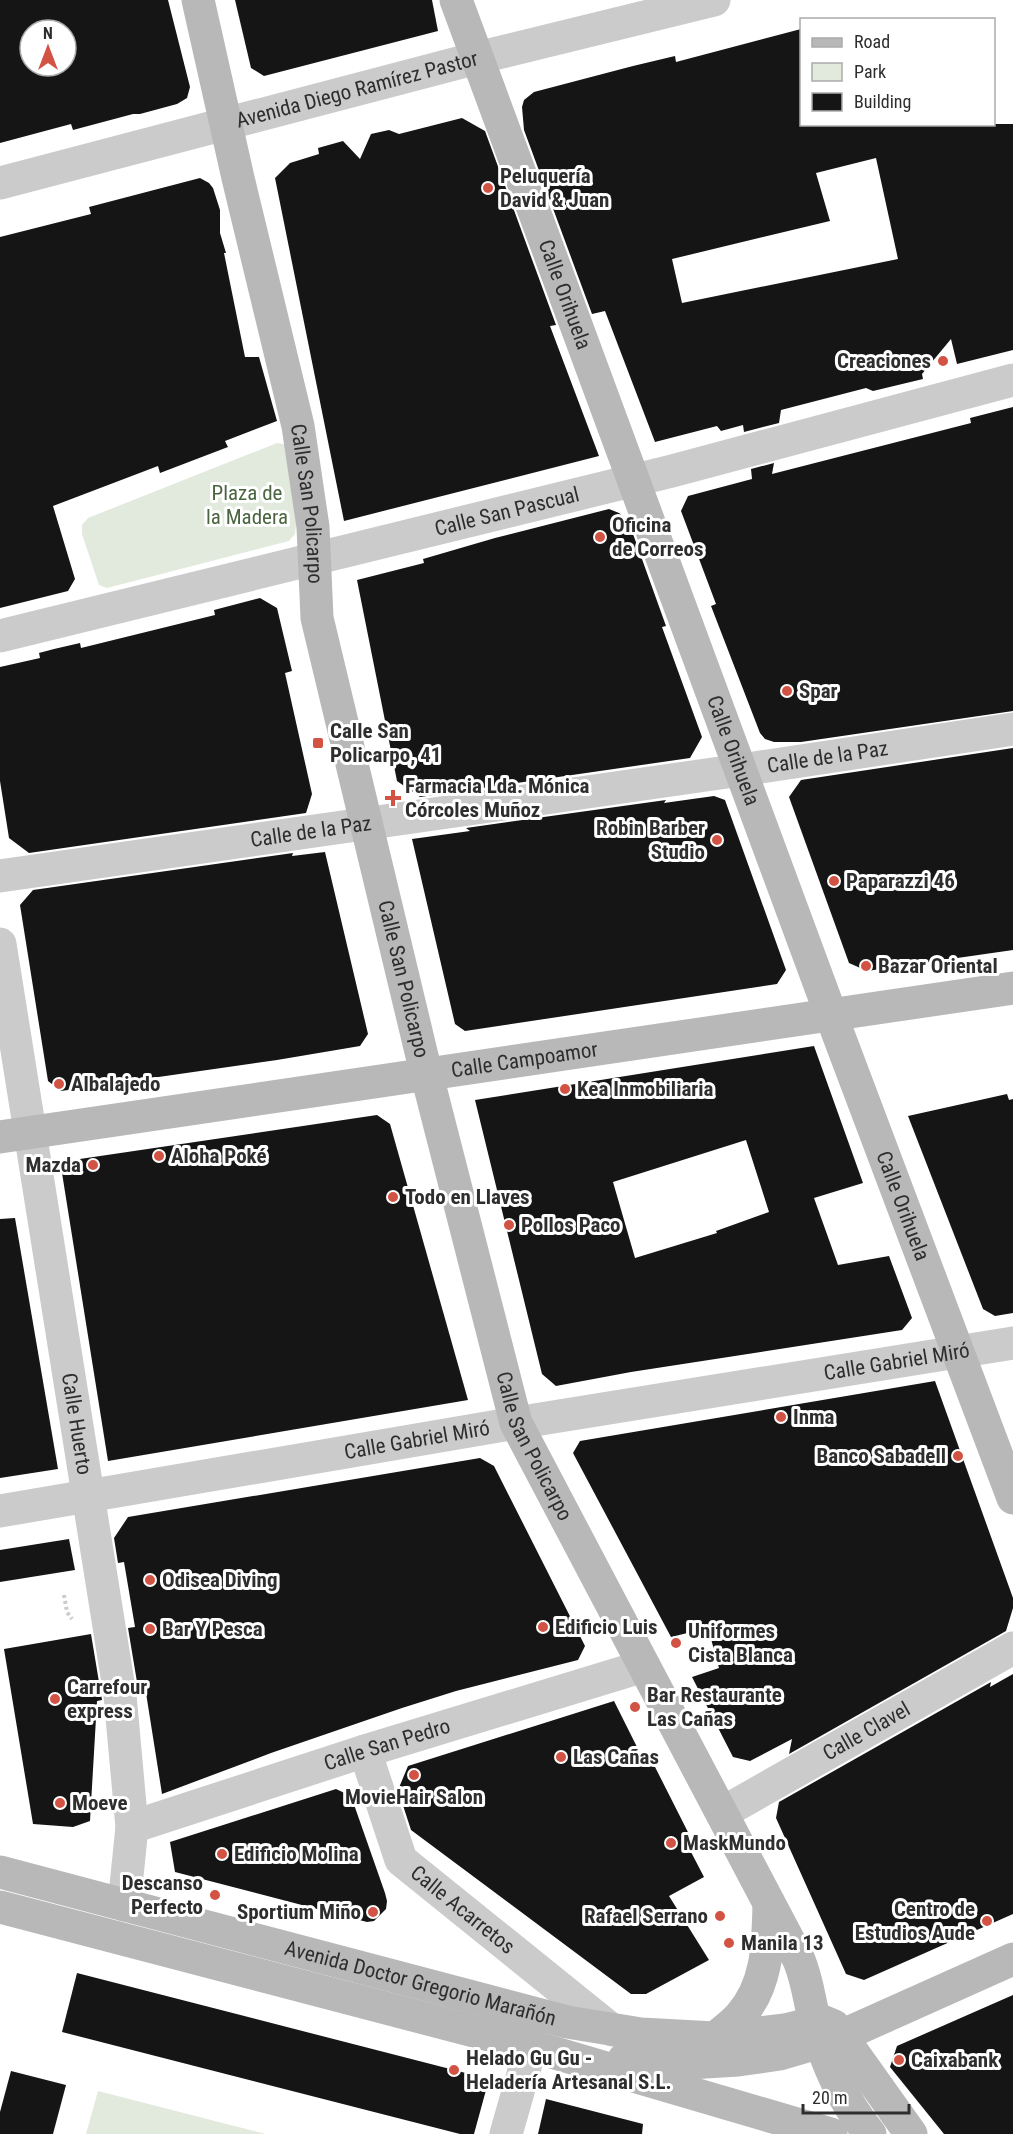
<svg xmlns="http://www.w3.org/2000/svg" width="1013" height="2134" font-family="'Roboto Condensed',sans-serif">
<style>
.green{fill:#e2eadd}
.building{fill:#151515;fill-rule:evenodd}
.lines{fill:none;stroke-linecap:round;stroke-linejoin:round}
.path{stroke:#cbcbcb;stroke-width:4;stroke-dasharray:3 3;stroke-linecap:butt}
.street{stroke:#cbcbcb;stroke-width:33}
.secondary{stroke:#b8b8b8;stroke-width:33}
.poi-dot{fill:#d25243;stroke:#fff;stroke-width:2}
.labels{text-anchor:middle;stroke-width:6;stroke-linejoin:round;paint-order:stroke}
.street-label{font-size:21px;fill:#2e2e2e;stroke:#fff}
.poi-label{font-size:21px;font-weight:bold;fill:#2e2e2e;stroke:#fff;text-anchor:start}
.park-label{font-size:21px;fill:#4b6540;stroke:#fff}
</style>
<rect width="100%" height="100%" fill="#fff"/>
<g class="green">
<path d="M277,443L284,444L286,446L296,524L295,534L289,541L107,588L99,585L82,534V525L88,518Z"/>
<path d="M98,2091L266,2134H86Z"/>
</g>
<g class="building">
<path d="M0,0H168L190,87L187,98L177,104L140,114H133L73,130L71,124L0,143ZM30,30H66V66H30Z"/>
<path d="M235,0H432L438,31L264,76L251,68Z"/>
<path d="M801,29V124H1013V350L957,364L951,339L922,374L923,379L873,391L866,388L781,410L779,423L744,432L743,425L721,431L717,426L655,442L605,311L592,314L524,130L522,107L524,100L534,92L633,66L675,56L676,62ZM876,158L898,259L682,303L672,259L830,221L816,173Z"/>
<path d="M462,118L485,131L556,325L550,326L599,456L344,521L275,178L290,163L319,154L318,148L343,141L360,159L371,134L389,130L399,134Z"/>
<path d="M200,178L209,183L213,188L220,210V233L226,253H224L245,357H259L277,421L225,441L228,447L160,473L158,466L53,506L75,579L68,591L0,608V237L91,214L89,207Z"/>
<path d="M1013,407V711L801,742H774L765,739L760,733L711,606L716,604L681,511L688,496L752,479L751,469L774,463L772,474L971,423L970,418Z"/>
<path d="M609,509L619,513L628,520L666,626L662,627L702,737L690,758L420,797L397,781L357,580L424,563L423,559L495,538Z"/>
<path d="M260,598L277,608L292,671L285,673L312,794L306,813L29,853L9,838L0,781V667L40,658L39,653L54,649L80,643L81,648L215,615L214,610Z"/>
<path d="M1013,748V950L867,971L849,963L789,797L801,780Z"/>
<path d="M714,796L725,800L786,970L777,984L465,1031L455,1024L412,839L470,831L466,828L666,800L664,803Z"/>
<path d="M325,852L368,1034L360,1046L277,1060L61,1091L48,1081L20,905L33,890L293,853L292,856Z"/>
<path d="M814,1046L863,1183L814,1198L838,1265L889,1256L912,1318L902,1330L631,1372L556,1386L542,1374L475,1100ZM746,1140L769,1212L716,1231L717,1233L635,1258L613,1182Z"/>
<path d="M1007,1094L1009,1100L1013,1099V1313L995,1316L983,1309L908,1116Z"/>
<path d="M377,1115L390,1124L468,1400L108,1461L62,1173L73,1160Z"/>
<path d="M15,1218L58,1469L0,1478V1219Z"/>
<path d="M935,1381L1013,1598V1608L1006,1631L789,1754L792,1739L750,1761L733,1757L692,1677L719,1668L708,1628L671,1637L573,1453L580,1441Z"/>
<path d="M480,1458L494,1466L585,1646L578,1660L456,1691L402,1708L271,1753L162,1794L146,1693L139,1694L128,1628L135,1627L124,1562L118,1563L114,1538L128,1517Z"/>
<path d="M69,1539L75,1570L0,1582V1550Z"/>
<path d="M91,1634L102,1700L97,1701L90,1821L73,1827L33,1824L4,1649Z"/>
<path d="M1013,1674V1914L864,1980L846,1974L776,1818L779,1802L991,1682L990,1687Z"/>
<path d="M614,1701L645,1763L651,1759L697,1850L691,1852L704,1877L669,1896L709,1960L646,1994H631L411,1830L398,1790L408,1766Z"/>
<path d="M336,1789L351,1796L385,1893L387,1901L386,1909L374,1921L367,1922L175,1872L170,1842Z"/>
<path d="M77,1973L489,2079L474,2134H460L62,2032Z"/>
<path d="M1013,1995V2134H944L890,2067L897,2046Z"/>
<path d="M11,2071L66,2085L53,2134H0V2112Z"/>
<path d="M546,2099L643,2124L642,2134H538Z"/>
</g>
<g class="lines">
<path class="path" d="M64,1595L67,1612L72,1619"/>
<g class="street">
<path id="s1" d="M0,183L477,58L714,0"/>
<path id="s2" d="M0,636L672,471L1013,380"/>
<path id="s3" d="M0,876L741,770L1013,729"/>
<path id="s4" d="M0,944L120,1695L132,1827L124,1905"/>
<path id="s5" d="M0,1511L516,1423L1013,1343"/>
<path id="s6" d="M365,1751L401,1860L612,2030"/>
<path id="s7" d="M722,1813L1013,1648"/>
<path id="s8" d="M132,1827L365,1751L644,1666"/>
<path d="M506,2134L531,2046"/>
</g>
<g class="secondary">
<path id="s9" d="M198,0L238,178L298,426L313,527L317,618L422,1056L516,1423L799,1960C808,1982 809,2000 815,2022C825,2061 844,2103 870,2134"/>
<path id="s10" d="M456,0L831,1015L1013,1498"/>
<path id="s11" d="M0,1137L1013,988"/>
<path id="s12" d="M0,1872L567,2022L641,2034L715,2038L785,2030L822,2021L834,2026L837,2030L911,2134"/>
<path d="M0,1907L531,2046L831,2134"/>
<path d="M715,2038C723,2031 733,2024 740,2016C768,1985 768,1943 769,1904"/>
<path d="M624,2059L689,2063L738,2060L780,2054L841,2036L1013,1959"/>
</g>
</g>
<g class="poi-dot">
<circle cx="488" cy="188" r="6"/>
<circle cx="943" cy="361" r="6"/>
<circle cx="600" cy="537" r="6"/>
<circle cx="787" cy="691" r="6"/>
<rect x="312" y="737" width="12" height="12" rx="3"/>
<path d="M390 789h6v6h6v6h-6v6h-6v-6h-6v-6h6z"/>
<circle cx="717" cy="840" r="6"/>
<circle cx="834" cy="881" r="6"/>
<circle cx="866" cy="966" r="6"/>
<circle cx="59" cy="1084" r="6"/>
<circle cx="565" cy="1089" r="6"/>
<circle cx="159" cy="1156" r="6"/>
<circle cx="93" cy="1165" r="6"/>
<circle cx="393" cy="1197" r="6"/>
<circle cx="509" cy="1225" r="6"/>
<circle cx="781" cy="1417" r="6"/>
<circle cx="958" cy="1456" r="6"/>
<circle cx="150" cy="1580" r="6"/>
<circle cx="543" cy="1627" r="6"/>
<circle cx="150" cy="1629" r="6"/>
<circle cx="676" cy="1643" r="6"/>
<circle cx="55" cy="1699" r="6"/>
<circle cx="635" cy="1707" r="6"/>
<circle cx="561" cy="1757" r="6"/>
<circle cx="414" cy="1775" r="6"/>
<circle cx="60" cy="1803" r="6"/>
<circle cx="671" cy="1843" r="6"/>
<circle cx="222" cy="1854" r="6"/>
<circle cx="215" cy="1895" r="6"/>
<circle cx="373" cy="1912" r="6"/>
<circle cx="720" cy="1916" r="6"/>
<circle cx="987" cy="1921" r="6"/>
<circle cx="729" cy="1943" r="6"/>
<circle cx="899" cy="2060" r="6"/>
<circle cx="454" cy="2070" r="6"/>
</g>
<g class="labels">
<g class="street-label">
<text dy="7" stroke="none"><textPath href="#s1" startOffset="369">Avenida Diego Ramírez Pastor</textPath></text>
<text dy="7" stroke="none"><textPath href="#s10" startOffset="314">Calle Orihuela</textPath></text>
<text dy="7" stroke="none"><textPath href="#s9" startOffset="516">Calle San Policarpo</textPath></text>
<text dy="7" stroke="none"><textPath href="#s2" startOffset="522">Calle San Pascual</textPath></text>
<text dy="7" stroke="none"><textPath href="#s10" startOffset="800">Calle Orihuela</textPath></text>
<text dy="7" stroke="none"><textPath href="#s3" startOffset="836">Calle de la Paz</textPath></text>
<text dy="7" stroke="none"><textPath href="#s3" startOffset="314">Calle de la Paz</textPath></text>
<text dy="7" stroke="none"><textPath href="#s9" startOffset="1002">Calle San Policarpo</textPath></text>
<text dy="7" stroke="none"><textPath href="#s11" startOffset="530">Calle Campoamor</textPath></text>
<text dy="7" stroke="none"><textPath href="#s10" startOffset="1286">Calle Orihuela</textPath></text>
<text dy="7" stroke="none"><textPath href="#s5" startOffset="909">Calle Gabriel Miró</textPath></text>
<text dy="7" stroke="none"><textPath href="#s4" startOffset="486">Calle Huerto</textPath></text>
<text dy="7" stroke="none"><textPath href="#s5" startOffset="423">Calle Gabriel Miró</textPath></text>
<text dy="7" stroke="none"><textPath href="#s9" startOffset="1488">Calle San Policarpo</textPath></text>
<text dy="7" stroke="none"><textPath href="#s7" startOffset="166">Calle Clavel</textPath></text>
<text dy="7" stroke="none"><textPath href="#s8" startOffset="268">Calle San Pedro</textPath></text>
<text dy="7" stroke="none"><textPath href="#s6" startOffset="194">Calle Acarretos</textPath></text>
<text dy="7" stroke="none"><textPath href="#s12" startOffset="435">Avenida Doctor Gregorio Marañón</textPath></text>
</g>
<g class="poi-label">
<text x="500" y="183">Peluquería<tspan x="500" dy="24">David &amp; Juan</tspan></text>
<text x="931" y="368" text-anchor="end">Creaciones</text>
<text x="612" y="532">Oficina<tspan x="612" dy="24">de Correos</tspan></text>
<text x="799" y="698">Spar</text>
<text x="330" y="738">Calle San<tspan x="330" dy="24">Policarpo, 41</tspan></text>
<text x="405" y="793">Farmacia Lda. Mónica<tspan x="405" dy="24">Córcoles Muñoz</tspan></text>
<text x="705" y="835" text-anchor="end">Robin Barber<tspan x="705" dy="24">Studio</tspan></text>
<text x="846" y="888">Paparazzi 46</text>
<text x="878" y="973">Bazar Oriental</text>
<text x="71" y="1091">Albalajedo</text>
<text x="577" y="1096">Kea Inmobiliaria</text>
<text x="171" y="1163">Aloha Poké</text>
<text x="81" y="1172" text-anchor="end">Mazda</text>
<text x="405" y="1204">Todo en Llaves</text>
<text x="521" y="1232">Pollos Paco</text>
<text x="793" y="1424">Inma</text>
<text x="946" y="1463" text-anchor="end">Banco Sabadell</text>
<text x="162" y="1587">Odisea Diving</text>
<text x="555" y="1634">Edificio Luis</text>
<text x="162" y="1636">Bar Y Pesca</text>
<text x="688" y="1638">Uniformes<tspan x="688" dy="24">Cista Blanca</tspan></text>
<text x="67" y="1694">Carrefour<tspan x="67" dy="24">express</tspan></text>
<text x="647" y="1702">Bar Restaurante<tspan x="647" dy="24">Las Cañas</tspan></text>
<text x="573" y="1764">Las Cañas</text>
<text x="414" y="1804" text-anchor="middle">MovieHair Salon</text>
<text x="72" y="1810">Moeve</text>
<text x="683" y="1850">MaskMundo</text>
<text x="234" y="1861">Edificio Molina</text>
<text x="203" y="1890" text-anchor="end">Descanso<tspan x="203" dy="24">Perfecto</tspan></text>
<text x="975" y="1916" text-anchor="end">Centro de<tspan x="975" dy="24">Estudios Aude</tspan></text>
<text x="361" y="1919" text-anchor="end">Sportium Miño</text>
<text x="708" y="1923" text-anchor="end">Rafael Serrano</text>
<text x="741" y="1950">Manila 13</text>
<text x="466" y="2065">Helado Gu Gu -<tspan x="466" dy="24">Heladería Artesanal S.L.</tspan></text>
<text x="911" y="2067">Caixabank</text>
</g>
<g class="park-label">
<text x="247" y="500">Plaza de<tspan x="247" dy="24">la Madera</tspan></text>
</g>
</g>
<rect x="800" y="18" width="195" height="108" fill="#ffffff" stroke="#ababab" stroke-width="1.5"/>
<rect x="812" y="38" width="30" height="9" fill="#b8b8b8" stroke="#ababab" stroke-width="1.5"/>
<text x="854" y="48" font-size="18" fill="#2e2e2e">Road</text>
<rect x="812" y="63" width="30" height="18" fill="#e2eadd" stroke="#ababab" stroke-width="1.5"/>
<text x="854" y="78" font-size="18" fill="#2e2e2e">Park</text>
<rect x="812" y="93" width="30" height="18" fill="#151515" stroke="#ababab" stroke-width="1.5"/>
<text x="854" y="108" font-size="18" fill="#2e2e2e">Building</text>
<g transform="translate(48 48)"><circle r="28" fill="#ffffff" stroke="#ababab" stroke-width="1.5"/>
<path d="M0-4.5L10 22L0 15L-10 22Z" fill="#d25243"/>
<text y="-9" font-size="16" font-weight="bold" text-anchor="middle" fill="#2e2e2e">N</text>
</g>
<path d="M803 2104v9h106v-9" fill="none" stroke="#2e2e2e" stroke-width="3"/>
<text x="812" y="2104" font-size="18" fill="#2e2e2e" stroke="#ffffff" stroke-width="4.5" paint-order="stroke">20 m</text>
</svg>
